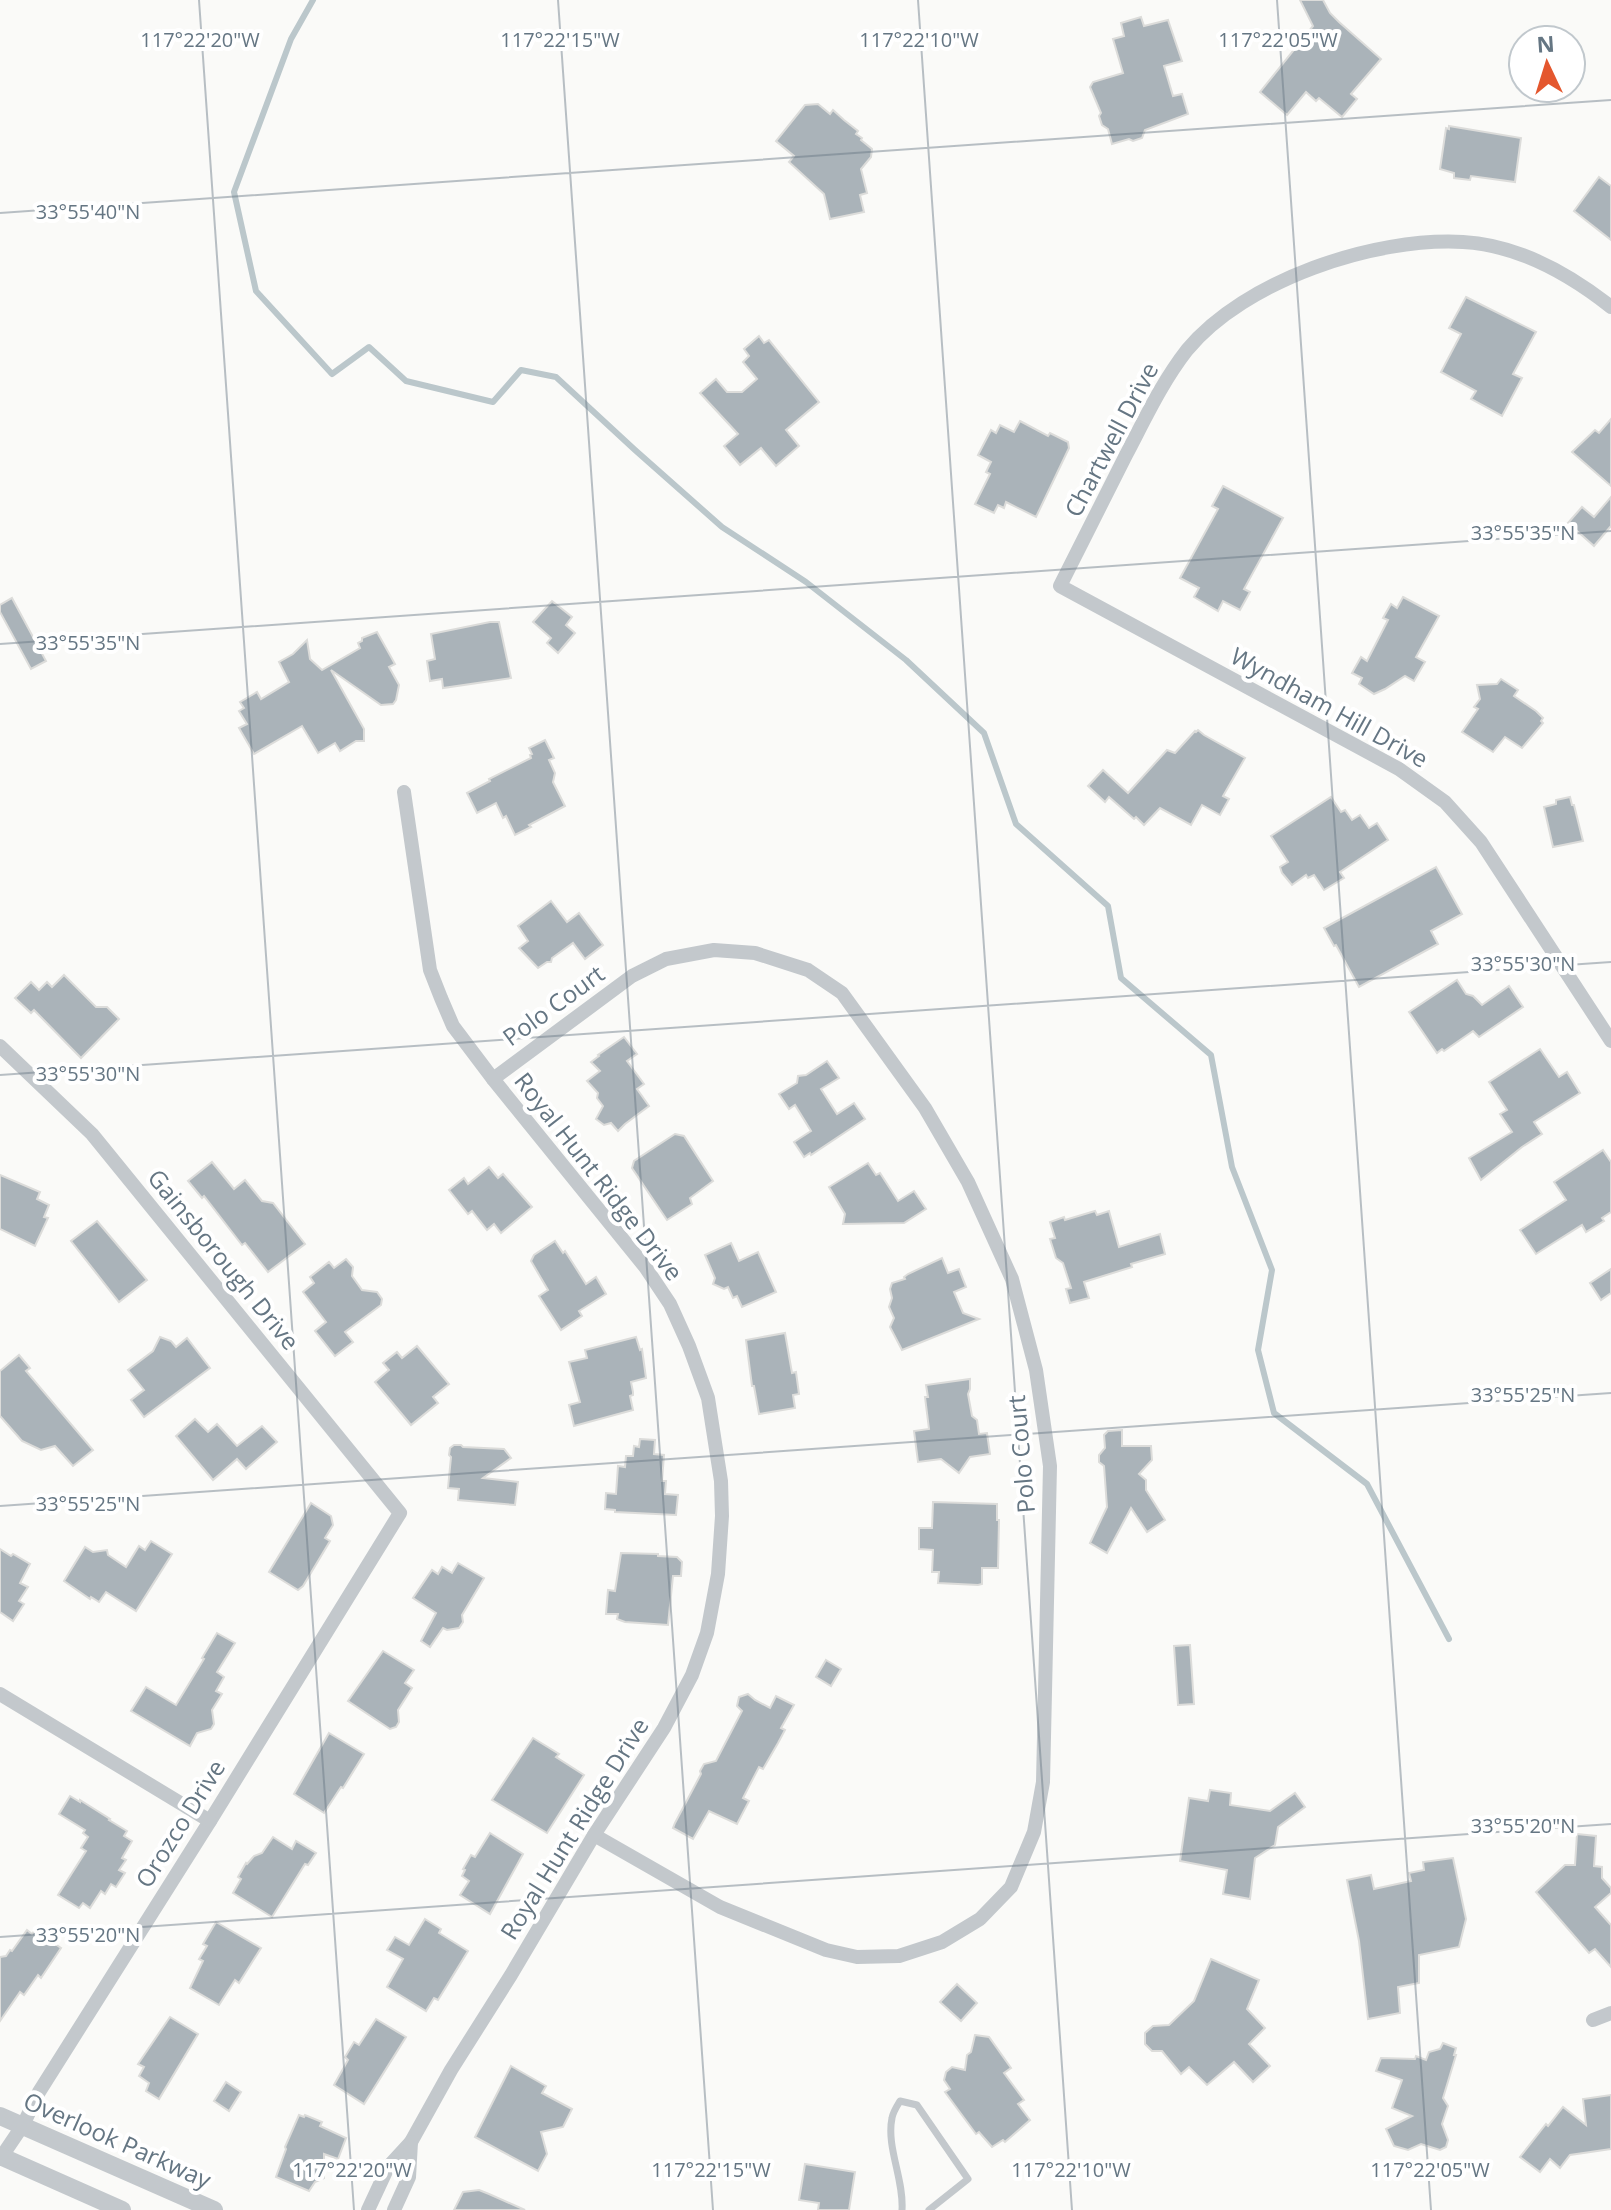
<svg xmlns="http://www.w3.org/2000/svg" width="1611" height="2210" font-family="'Open Sans',sans-serif">
<style>
.lines{fill:none;stroke-linecap:round;stroke-linejoin:round}
.stream{stroke:#bbc7cb;stroke-width:6}
.building{fill:#aab3b9;stroke:#dcdcda;stroke-width:2}
.service{stroke:#c3c8cc;stroke-width:7}
.minor{stroke:#c3c8cc;stroke-width:14}
.tertiary{stroke:#c3c8cc;stroke-width:18}
.ticks{fill:none;stroke:#657683;stroke-width:2;stroke-opacity:0.45}
.labels{text-anchor:middle;stroke-width:8;stroke-linejoin:round;paint-order:stroke}
.street-label{font-size:24px;fill:#657683;stroke:#fff}
.ticks-label{font-size:20px;text-anchor:middle;fill:#657683;stroke:#fff;stroke-width:8;stroke-linejoin:round;paint-order:stroke}
</style>
<rect width="100%" height="100%" fill="#fafaf8"/>
<g class="lines">
<path class="stream" d="M313,0L291,39L234,192L256,291L332,374L369,347L406,381L493,402L521,370L556,377L635,450L722,527L806,582L906,660L984,733L1016,824L1108,906L1121,978L1211,1055L1232,1167L1272,1270L1258,1350L1274,1413L1367,1484L1449,1639"/>
</g>
<g class="building">
<path d="M1300,0H1323L1330,13L1339,22L1381,59L1351,94L1357,99L1342,117L1319,98L1316,101L1306,92L1287,115L1260,92L1313,26Z"/>
<path d="M1141,17L1144,26L1168,20L1182,61L1164,66L1173,96L1182,94L1188,114L1145,130L1142,138L1133,141L1129,139L1112,144L1108,129L1102,125L1099,116L1101,113L1090,87L1093,82L1123,73L1113,39L1124,36L1121,23Z"/>
<path d="M818,104L830,114L833,110L844,120L858,131L856,134L862,138L861,140L872,149L871,157L861,169L867,193L860,195L864,212L830,219L824,194L789,162L794,156L776,141L805,105Z"/>
<path d="M1449,126L1521,138L1515,182L1471,176L1470,180L1454,178V173L1440,169L1446,128L1449,129Z"/>
<path d="M1599,177L1611,186V240L1574,211Z"/>
<path d="M1466,297L1536,332L1513,374L1522,378L1502,416L1471,399L1476,391L1441,372L1461,334L1449,328Z"/>
<path d="M759,336L764,343L769,340L819,402L786,430L799,446L776,466L761,448L740,465L724,446L738,434L700,393L716,379L727,392H742L757,379L743,362L749,356L744,349Z"/>
<path d="M1611,419V486L1572,452L1595,430L1599,433Z"/>
<path d="M1020,421L1048,436L1050,433L1068,442L1069,448L1036,517L1006,502L1004,508L998,505L994,513L975,504L990,474L986,472L991,462L978,455L991,430L996,433L1000,425L1014,432Z"/>
<path d="M1223,486L1283,518L1244,589L1250,592L1240,610L1223,601L1218,611L1194,597L1199,588L1180,578L1218,509L1212,506Z"/>
<path d="M1611,497V526L1594,546L1568,523L1582,507L1594,517Z"/>
<path d="M1403,597L1439,616L1416,657L1425,662L1414,681L1405,676L1385,689L1374,694L1359,684L1362,678L1352,673L1361,657L1367,661L1388,620L1383,618L1391,604L1397,608Z"/>
<path d="M12,598L46,661L31,669L0,612V605Z"/>
<path d="M552,601L572,617L566,625L575,633L558,653L547,643L551,638L533,622Z"/>
<path d="M490,622H499L511,678L443,688L442,679L430,681L427,661L435,659L431,634Z"/>
<path d="M377,632L395,664L389,667L399,685L396,700L393,704L381,705L331,670L364,729V741H356L340,751L335,743L318,753L302,726L254,754L239,728L247,724L239,711L244,708L240,702L257,692L261,699L289,682L279,662L293,654L307,640L310,659L322,670L360,648L358,643L362,641V638Z"/>
<path d="M1501,679L1518,690L1514,696L1536,711L1543,718L1541,721L1543,723L1522,748L1505,737L1493,752L1462,732L1478,709L1474,707L1480,699L1477,685L1497,684Z"/>
<path d="M1198,730L1204,735L1245,758L1223,796L1229,799L1220,815L1202,805L1191,825L1160,808L1144,825L1136,817L1134,819L1109,797L1105,802L1088,786L1103,770L1128,793L1167,750L1175,753L1195,731L1196,732Z"/>
<path d="M545,740L554,758L549,760L555,773L553,782L565,806L529,825L531,827L515,835L506,816L503,818L496,803L477,813L467,793L490,781L489,779L531,758L530,755L532,754L529,748Z"/>
<path d="M1331,797L1341,812L1345,810L1352,820L1360,815L1369,828L1377,823L1388,840L1340,872L1344,878L1324,890L1314,875L1308,878L1306,875L1292,885L1282,873L1280,867L1288,862L1271,836Z"/>
<path d="M1570,797L1572,805H1574L1583,841L1553,847L1544,807L1556,804V800Z"/>
<path d="M1436,867L1462,914L1431,931L1438,944L1359,987L1336,945L1334,946L1324,928Z"/>
<path d="M551,901L567,922L579,913L603,945L585,959L573,943L552,958L551,962H547L538,968L519,948L528,941L518,926Z"/>
<path d="M64,975L96,1007H107L119,1019L81,1058L34,1010L31,1013L15,998L31,982L39,990L47,982L52,987Z"/>
<path d="M1457,980L1466,994L1473,996L1482,1005L1509,986L1523,1007L1479,1037L1473,1031L1444,1051L1442,1049L1437,1053L1409,1012Z"/>
<path d="M624,1037L637,1054L627,1061L644,1084L637,1089L649,1106L625,1124L618,1131L611,1123L604,1125L596,1119L603,1106L597,1098L598,1093L587,1081L600,1071L591,1062L599,1056L598,1055Z"/>
<path d="M1540,1049L1559,1077L1567,1072L1580,1093L1534,1122L1542,1134L1522,1147L1481,1180L1469,1158L1512,1132L1500,1114L1507,1110L1489,1082Z"/>
<path d="M827,1061L839,1078L821,1089L837,1114L854,1103L865,1119L811,1155L810,1153L804,1157L794,1142L811,1131L795,1105L789,1109L779,1094L797,1083L798,1076L806,1075Z"/>
<path d="M675,1134L684,1136L713,1181L690,1198L692,1204L667,1220L632,1168L634,1161Z"/>
<path d="M1603,1150L1611,1162V1212L1602,1218L1604,1221L1586,1232L1582,1225L1536,1254L1520,1230L1566,1200L1554,1182Z"/>
<path d="M212,1162L234,1189L245,1180L262,1201L273,1203L305,1244L268,1272L245,1243L242,1245L204,1196L202,1198L188,1181Z"/>
<path d="M868,1163L876,1175L880,1173L898,1201L914,1191L926,1209L904,1223L843,1224L845,1214L829,1187Z"/>
<path d="M489,1167L498,1178L503,1174L532,1207L501,1233L494,1224L487,1230L472,1211L468,1214L449,1190L464,1178L468,1184Z"/>
<path d="M0,1175L40,1192L37,1199L49,1205L44,1217L48,1218L35,1246L0,1229Z"/>
<path d="M1095,1211L1097,1215L1109,1211L1119,1247L1160,1234L1165,1254L1131,1264L1132,1267L1084,1282L1089,1298L1070,1303L1066,1289L1071,1288L1063,1263L1056,1258L1050,1239L1055,1238L1050,1222L1064,1217L1065,1220Z"/>
<path d="M97,1221L147,1280L119,1302L71,1241Z"/>
<path d="M555,1241L563,1253L565,1251L586,1284L596,1277L606,1294L579,1311L582,1316L561,1330L539,1296L548,1290L531,1261L534,1255Z"/>
<path d="M731,1243L739,1261L758,1252L776,1292L742,1307L737,1296L733,1298L728,1287L724,1289L713,1284L715,1278L705,1255Z"/>
<path d="M942,1258L948,1273L959,1269L966,1287L954,1292L963,1313L979,1319L902,1350L890,1327L894,1318L889,1307L892,1298L890,1289L892,1283L905,1279L904,1277L908,1274Z"/>
<path d="M346,1259L353,1267L352,1276L362,1290L377,1292L382,1299L381,1305L345,1332L353,1342L335,1356L315,1331L326,1322L303,1292L314,1283L310,1277L329,1262L334,1268Z"/>
<path d="M1611,1269V1293L1601,1300L1590,1283Z"/>
<path d="M785,1333L792,1373L796,1372L799,1394L793,1395L795,1408L759,1414L754,1386H752L746,1340Z"/>
<path d="M160,1337L171,1341L176,1347L187,1338L210,1368L144,1417L131,1400L144,1390L128,1370L153,1351Z"/>
<path d="M636,1337L640,1350L642,1349L646,1378L631,1382L633,1392V1395L630,1396L633,1410L574,1426L569,1405L580,1402L569,1362L587,1358L585,1350Z"/>
<path d="M417,1346L449,1384L433,1397L438,1403L411,1425L375,1382L389,1370L383,1363L397,1352L402,1358Z"/>
<path d="M19,1355L30,1368L26,1371L93,1450L73,1466L55,1446L41,1450L22,1441L0,1416V1371Z"/>
<path d="M970,1379V1389L968,1394L972,1416L977,1420L979,1434L987,1433L990,1454L970,1457L959,1473L941,1459L918,1462L914,1431L929,1429L925,1397H928L926,1385Z"/>
<path d="M195,1419L208,1432L217,1424L237,1446L262,1426L277,1442L246,1469L237,1459L213,1480L176,1436Z"/>
<path d="M1122,1430V1446H1151L1152,1460L1139,1474L1146,1480V1490L1165,1520L1147,1532L1131,1508L1107,1553L1090,1543L1107,1507L1104,1466L1099,1462V1455L1105,1448L1104,1435L1108,1431Z"/>
<path d="M640,1439L655,1440L654,1454L664,1455L662,1481H666L665,1494L678,1495L676,1515L615,1512V1510L605,1509L606,1493L616,1494L618,1466L625,1467L626,1456H633L634,1446L639,1447Z"/>
<path d="M454,1445H461L463,1447L504,1449L511,1458L483,1478L518,1482L515,1505L458,1500L459,1489L448,1488L451,1457L449,1455L450,1448Z"/>
<path d="M933,1502L997,1504V1520H999L998,1568H982V1584L978,1585L938,1583L939,1572H932L933,1550L919,1549V1528H932Z"/>
<path d="M311,1503L331,1516L333,1525L325,1538L330,1541L303,1586L298,1590L269,1572Z"/>
<path d="M151,1541L172,1554L136,1611L106,1592L99,1602L91,1597L90,1599L64,1581L85,1547L93,1552L107,1550L108,1555L126,1567L139,1546L145,1550Z"/>
<path d="M0,1549L11,1556L13,1554L30,1564L20,1583L28,1587L19,1601L24,1604L13,1621L0,1612Z"/>
<path d="M621,1553L658,1554V1556L677,1557L682,1562L681,1576H673L668,1625L625,1622L617,1619L618,1614H606L608,1590L615,1591Z"/>
<path d="M458,1563L484,1578L462,1615L463,1622L459,1628L447,1630L443,1628L430,1647L421,1641L436,1613L413,1598L432,1570L438,1574L442,1567L452,1573Z"/>
<path d="M217,1633L235,1643L217,1672L224,1677L216,1691L222,1694L212,1710L214,1724L211,1729L197,1733L190,1746L131,1711L146,1687L176,1705L204,1659L202,1658Z"/>
<path d="M1190,1645L1194,1704L1178,1705L1174,1646Z"/>
<path d="M383,1651L414,1670L405,1683L412,1688L398,1710L399,1722L396,1727L390,1729L348,1701Z"/>
<path d="M826,1660L841,1669L831,1686L816,1677Z"/>
<path d="M748,1694L755,1700L770,1708L776,1696L794,1705L781,1728L785,1730L778,1743L763,1769L759,1767L743,1798L749,1801L737,1824L709,1811L693,1839L673,1828L675,1823L701,1774L700,1771L704,1764L716,1761L742,1711L737,1706L739,1697Z"/>
<path d="M329,1733L364,1754L343,1788L341,1787L324,1813L294,1794Z"/>
<path d="M533,1738L559,1754L556,1757L584,1775L547,1833L492,1800Z"/>
<path d="M1210,1790L1231,1793L1230,1805L1270,1811L1295,1793L1305,1807L1278,1827L1275,1845L1255,1858L1250,1899L1223,1894L1227,1870L1180,1861L1189,1798L1208,1801Z"/>
<path d="M70,1796L80,1802V1800L110,1819L109,1820L127,1831L124,1836L132,1841L122,1858L126,1860L119,1870L125,1873L116,1887L111,1884L105,1894L101,1891L90,1908L83,1903L79,1908L58,1895L86,1851L81,1848L88,1837L83,1833L85,1830L59,1814Z"/>
<path d="M490,1833L523,1854L490,1914L460,1895L469,1881L462,1876L465,1870L463,1869L471,1855L475,1857Z"/>
<path d="M1577,1834L1596,1836L1594,1866L1602,1867V1878L1611,1888V1893L1595,1907L1611,1925V1967L1595,1949L1589,1953L1536,1892L1565,1865H1575Z"/>
<path d="M273,1837L292,1849L296,1841L316,1853L308,1865L305,1864L272,1917L233,1893L241,1879L238,1877L246,1863L247,1864L254,1856L262,1853Z"/>
<path d="M1453,1858L1466,1919L1459,1947L1419,1955V1983L1398,1987L1400,2013L1368,2019L1359,1941L1347,1880L1371,1875L1374,1889L1411,1881L1409,1873L1424,1870L1423,1862Z"/>
<path d="M425,1919L441,1929L439,1933L468,1951L438,2000L434,1998L426,2011L387,1987L403,1959L387,1950L395,1937L409,1945Z"/>
<path d="M216,1922L261,1948L239,1983L235,1980L219,2005L190,1988L203,1961L199,1959L207,1946L203,1944Z"/>
<path d="M27,1930L32,1934L35,1930L61,1948L41,1978L38,1975L24,1995L20,1992L0,2021V1957L6,1956L10,1950L12,1951Z"/>
<path d="M1211,1959L1259,1980L1247,2009L1265,2028L1249,2044L1270,2066L1253,2082L1234,2062L1207,2085L1189,2067L1181,2074L1162,2051H1152L1145,2044V2033L1153,2026L1169,2025L1194,2001Z"/>
<path d="M957,1984L977,2003L961,2021L940,2002Z"/>
<path d="M170,2017L198,2034L159,2099L146,2091L149,2083L139,2076L144,2067L138,2064Z"/>
<path d="M376,2019L406,2037L364,2104L334,2085L348,2060L345,2057L354,2042L359,2045Z"/>
<path d="M975,2035L989,2037L1011,2068L1004,2073L1024,2100L1018,2104L1030,2120L1005,2142L1003,2140L992,2147L979,2132L976,2134L945,2092L950,2089L944,2080L946,2072L952,2067L965,2070L967,2055L971,2052Z"/>
<path d="M1443,2043L1456,2048L1454,2055H1456L1443,2098L1448,2106L1442,2124L1448,2140L1446,2147L1440,2150L1421,2144L1408,2150L1394,2146L1386,2129L1412,2116L1392,2108L1402,2080L1376,2071L1381,2058L1415,2059L1416,2056L1426,2060L1429,2052L1440,2049Z"/>
<path d="M511,2066L546,2086L542,2093L572,2109L563,2127L541,2132L547,2154L538,2171L475,2137Z"/>
<path d="M226,2082L241,2092L229,2111L214,2101Z"/>
<path d="M1611,2095V2149L1570,2155L1560,2168L1550,2159L1540,2172L1520,2157L1546,2124L1548,2126L1563,2107L1586,2125L1583,2099Z"/>
<path d="M299,2115L304,2117L305,2115L322,2122L320,2126L346,2138L338,2159L324,2154V2178L315,2182L309,2191L276,2177L286,2149L285,2147Z"/>
<path d="M805,2164L855,2172L849,2210H818L819,2203L799,2200Z"/>
<path d="M479,2190L489,2194L525,2210H454L463,2192Z"/>
</g>
<g class="lines">
<path class="service" d="M902,2210C904,2179 886,2147 892,2118C893,2112 897,2106 900,2101L917,2105L968,2179L929,2210"/>
<g class="minor">
<path d="M1611,307C1568,273 1518,245 1463,242C1374,237 1245,280 1187,350C1162,382 1145,419 1126,455C1104,499 1082,542 1060,586L1399,769L1445,802L1481,842L1611,1041"/>
<path d="M0,1046L92,1134L400,1513L210,1821L39,2092L23,2125L0,2159"/>
<path d="M493,1079L632,976L666,959L714,950L755,953L808,970L842,993L925,1108L968,1182L1012,1279L1036,1370L1050,1466L1043,1782L1034,1832L1011,1887L980,1919L942,1942L899,1956L857,1957L826,1950L720,1907L594,1835"/>
<path d="M0,1694L210,1821"/>
<path d="M1593,2020L1611,2013"/>
<path d="M368,2210L388,2167L411,2142L451,2070L511,1975L594,1835L664,1728L692,1675L707,1633L718,1574L722,1516L721,1481L708,1398L689,1346L670,1304L646,1268L493,1079L453,1026L441,998L430,970L404,792"/>
<path d="M394,2210L409,2177L411,2142"/>
</g>
<g class="tertiary">
<path d="M0,2116L214,2210"/>
<path d="M0,2156L122,2210"/>
</g>
</g>
<path class="ticks" d="M199,0L354,2210M558,0L713,2210M918,0L1072,2210M1277,0L1431,2210M0,213L1611,100M0,644L1611,531M0,1075L1611,962M0,1506L1611,1393M0,1937L1611,1824"/>
<g class="labels">
<g class="street-label">
<text transform="translate(1112 440) rotate(-62)" y="8">Chartwell Drive</text>
<text transform="translate(1329 708) rotate(29)" y="8">Wyndham Hill Drive</text>
<text transform="translate(554 1006) rotate(-36)" y="8">Polo Court</text>
<text transform="translate(598 1177) rotate(52)" y="8">Royal Hunt Ridge Drive</text>
<text transform="translate(223 1260) rotate(51)" y="8">Gainsborough Drive</text>
<text transform="translate(1022 1454) rotate(-95)" y="8">Polo Court</text>
<text transform="translate(181 1824) rotate(-58)" y="8">Orozco Drive</text>
<text transform="translate(575 1829) rotate(-58)" y="8">Royal Hunt Ridge Drive</text>
<text transform="translate(117 2141) rotate(24)" y="8">Overlook Parkway</text>
</g>
</g>
<g class="ticks-label">
<text x="200" y="47">117°22'20"W</text>
<text x="560" y="47">117°22'15"W</text>
<text x="919" y="47">117°22'10"W</text>
<text x="1278" y="47">117°22'05"W</text>
<text x="88" y="219">33°55'40"N</text>
<text x="1523" y="540">33°55'35"N</text>
<text x="88" y="650">33°55'35"N</text>
<text x="1523" y="971">33°55'30"N</text>
<text x="88" y="1081">33°55'30"N</text>
<text x="1523" y="1402">33°55'25"N</text>
<text x="88" y="1511">33°55'25"N</text>
<text x="1523" y="1833">33°55'20"N</text>
<text x="88" y="1942">33°55'20"N</text>
<text x="352" y="2177">117°22'20"W</text>
<text x="711" y="2177">117°22'15"W</text>
<text x="1071" y="2177">117°22'10"W</text>
<text x="1430" y="2177">117°22'05"W</text>
</g>
<g transform="translate(1547 64) rotate(356)"><circle r="38" fill="#ffffff" stroke="#c1c8cd" stroke-width="2"/>
<path d="M0-6L14 30L0 20L-14 30Z" fill="#e4572e"/>
<text y="-12" font-size="22" font-weight="bold" text-anchor="middle" fill="#657683">N</text>
</g>
</svg>
